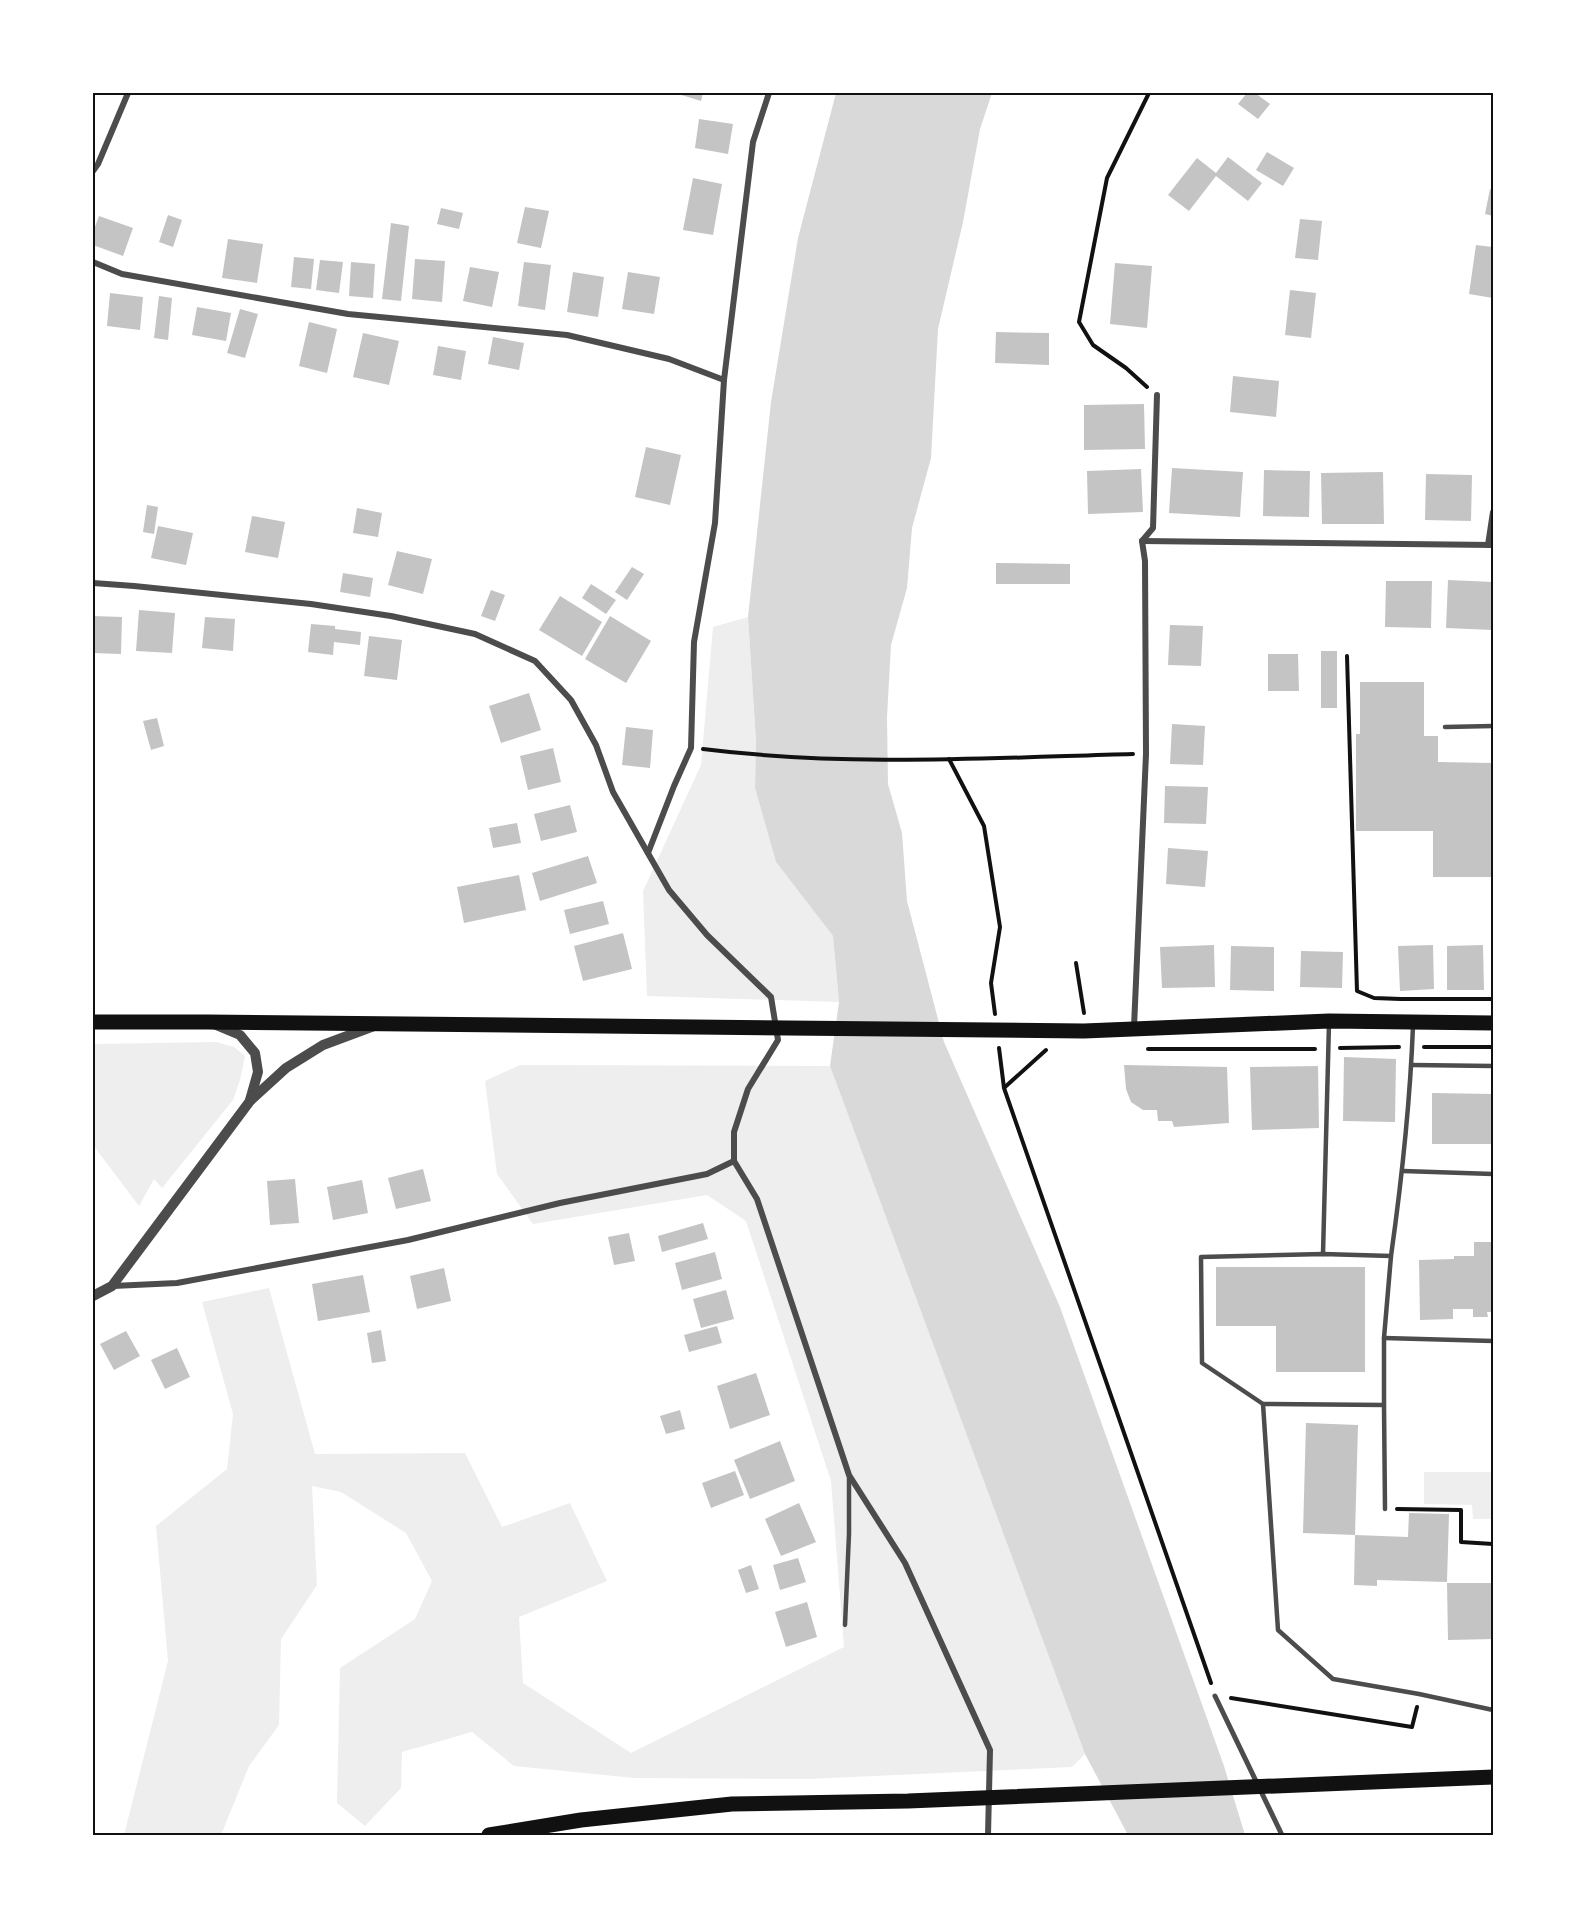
<svg xmlns="http://www.w3.org/2000/svg" width="1586" height="1928" font-family="'Exo 2',sans-serif">
<style>
.green{fill:#eee}
.water{fill:#d9d9d9}
.building{fill:#c4c4c4}
.lines{fill:none;stroke-linecap:round;stroke-linejoin:round}
.path{stroke:#111;stroke-width:4}
.service{stroke:#4c4c4c;stroke-width:4.5}
.pedestrian{stroke:#4c4c4c;stroke-width:5}
.minor{stroke:#4c4c4c;stroke-width:6}
.tertiary{stroke:#4c4c4c;stroke-width:10}
.primary{stroke:#111;stroke-width:15}
.neatline{fill:none;stroke:#111;stroke-width:2}
</style>
<rect width="100%" height="100%" fill="#fff"/>
<g class="green">
<path d="M748,617L756,741L755,788L776,862L833,936L839,1002L647,996L643,891L701,765L713,627Z"/>
<path d="M216,1042L234,1047L245,1056L240,1080L233,1100L162,1188L154,1179L139,1206L93,1145V1044Z"/>
<path d="M520,1065L830,1066L1085,1754L1072,1767L808,1779L634,1778L514,1766L472,1732L402,1752L401,1788L365,1826L337,1803L340,1668L415,1619L432,1581L406,1533L341,1492L312,1486L317,1585L281,1639L279,1725L249,1766L221,1835H124L168,1661L156,1526L227,1469L233,1414L202,1302L269,1288L315,1454L465,1453L502,1527L570,1503L607,1581L519,1617L523,1683L631,1753L844,1647L831,1481L746,1221L707,1195L533,1224L497,1174L485,1081Z"/>
<path d="M1424,1472H1493V1519H1473L1472,1505L1424,1504Z"/>
</g>
<path class="water" d="M836,93H992L980,129L963,222L938,329L931,458L912,528L907,588L891,645L887,717L888,784L902,833L907,901L944,1042L1060,1307L1224,1766L1245,1835H1128L1085,1754L830,1066L839,1002L833,936L776,862L755,788L756,741L748,617L771,402L798,238Z"/>
<g class="building">
<path d="M675,93H703L701,101Z"/>
<path d="M1247,93H1255L1270,104L1258,119L1238,104Z"/>
<path d="M699,119L733,124L728,154L695,148Z"/>
<path d="M1267,152L1294,168L1283,186L1256,170Z"/>
<path d="M1228,157L1262,183L1248,201L1216,176L1189,211L1168,195L1197,158L1216,173Z"/>
<path d="M693,178L722,184L713,235L683,230Z"/>
<path d="M1490,189L1493,190V216L1485,214Z"/>
<path d="M525,207L549,211L541,248L517,243Z"/>
<path d="M441,208L463,213L459,229L437,224Z"/>
<path d="M168,215L182,220L173,247L159,242Z"/>
<path d="M99,216L133,228L123,256L93,245V232Z"/>
<path d="M1300,219L1322,221L1318,260L1295,258Z"/>
<path d="M391,223L409,226L401,301L382,299Z"/>
<path d="M228,239L263,244L257,283L222,278Z"/>
<path d="M1476,245L1493,247V298L1469,294Z"/>
<path d="M294,257L314,259L311,289L291,287Z"/>
<path d="M415,259L445,261L442,302L412,299Z"/>
<path d="M320,260L343,262L339,293L316,290Z"/>
<path d="M351,262L375,264L373,298L349,296Z"/>
<path d="M524,262L551,265L545,310L518,306Z"/>
<path d="M1115,263L1152,266L1147,328L1110,324Z"/>
<path d="M470,267L499,272L492,307L463,301Z"/>
<path d="M573,272L604,277L598,317L567,312Z"/>
<path d="M628,272L660,277L654,314L622,309Z"/>
<path d="M1290,290L1316,293L1311,338L1285,335Z"/>
<path d="M110,293L143,297L140,330L107,326Z"/>
<path d="M159,296L172,298L168,340L154,338Z"/>
<path d="M197,307L231,313L226,341L192,335Z"/>
<path d="M240,309L258,314L245,358L227,353Z"/>
<path d="M309,322L337,329L327,373L299,366Z"/>
<path d="M996,332L1049,333V365L995,363Z"/>
<path d="M363,333L399,341L389,385L353,377Z"/>
<path d="M493,337L524,343L519,370L488,364Z"/>
<path d="M438,346L466,351L461,380L433,375Z"/>
<path d="M1233,376L1279,381L1276,417L1230,412Z"/>
<path d="M1144,404L1145,449L1084,450V405Z"/>
<path d="M646,447L681,455L670,505L635,497Z"/>
<path d="M1172,468L1243,472L1240,517L1169,513Z"/>
<path d="M1141,469L1143,512L1088,514L1087,471Z"/>
<path d="M1264,470L1310,471L1309,517L1263,516Z"/>
<path d="M1383,472L1384,524H1322L1321,473Z"/>
<path d="M1426,474L1472,475L1471,521L1425,520Z"/>
<path d="M147,505L158,507L154,534L143,532Z"/>
<path d="M357,508L382,513L378,537L353,533Z"/>
<path d="M252,516L285,522L278,558L245,552Z"/>
<path d="M158,526L193,533L186,565L151,558Z"/>
<path d="M397,551L432,559L423,594L388,585Z"/>
<path d="M996,563L1070,564V584H996Z"/>
<path d="M632,567L644,574L627,600L615,592Z"/>
<path d="M343,573L373,578L370,597L340,592Z"/>
<path d="M1448,580L1493,582V630L1446,628Z"/>
<path d="M1386,581H1432L1431,628L1385,627Z"/>
<path d="M591,584L616,600L606,614L582,598Z"/>
<path d="M491,590L505,595L495,621L481,616Z"/>
<path d="M560,596L602,622L582,656L539,630Z"/>
<path d="M139,610L175,613L172,653L136,651Z"/>
<path d="M93,616L122,617L121,654L93,653Z"/>
<path d="M610,616L651,641L626,683L585,659Z"/>
<path d="M205,617L235,619L233,651L202,648Z"/>
<path d="M311,624L335,626V629L361,632L360,645L334,642L333,655L308,652Z"/>
<path d="M1170,625L1203,626L1201,666L1168,665Z"/>
<path d="M369,636L402,640L397,680L364,676Z"/>
<rect x="1321" y="651" width="16" height="57"/>
<path d="M1268,654H1298L1299,691H1268Z"/>
<path d="M1360,682H1424V736H1438V762L1493,763V877H1433V831H1356V734H1360Z"/>
<path d="M529,693L541,730L501,743L489,706Z"/>
<path d="M157,718L164,746L151,750L143,721Z"/>
<path d="M1172,724L1205,726L1203,765L1170,764Z"/>
<path d="M626,727L653,730L650,768L622,765Z"/>
<path d="M553,748L561,782L528,790L520,756Z"/>
<path d="M1165,786L1208,787L1206,824L1164,823Z"/>
<path d="M570,805L577,832L541,841L534,814Z"/>
<path d="M517,823L521,843L493,848L489,828Z"/>
<path d="M1168,848L1208,851L1205,887L1166,884Z"/>
<path d="M588,856L597,883L540,901L532,873Z"/>
<path d="M519,875L526,910L464,923L457,887Z"/>
<path d="M603,901L609,924L570,934L564,910Z"/>
<path d="M623,933L632,969L583,981L574,946Z"/>
<path d="M1214,945L1215,987L1162,988L1160,947Z"/>
<path d="M1433,945L1434,989L1400,991L1398,946Z"/>
<path d="M1483,945L1484,990H1447V946Z"/>
<path d="M1231,946L1274,947V991L1230,990Z"/>
<path d="M1301,951L1343,952L1342,988L1300,987Z"/>
<path d="M1344,1057L1396,1059L1395,1122L1343,1121Z"/>
<path d="M1124,1065L1227,1067L1229,1123L1174,1127L1172,1121H1158L1157,1110H1143L1131,1102L1126,1089Z"/>
<path d="M1318,1066L1319,1128L1252,1130L1250,1067Z"/>
<path d="M1432,1093L1493,1094V1144H1432Z"/>
<path d="M423,1169L431,1201L396,1209L388,1178Z"/>
<path d="M295,1179L299,1223L270,1225L267,1181Z"/>
<path d="M362,1180L368,1213L333,1220L327,1187Z"/>
<path d="M703,1223L708,1239L662,1252L658,1236Z"/>
<path d="M629,1233L635,1261L614,1265L608,1237Z"/>
<path d="M1474,1242H1493V1312H1487L1488,1317H1473V1309H1453V1319L1420,1320L1419,1260L1454,1259V1256H1474Z"/>
<path d="M715,1252L722,1279L682,1290L675,1263Z"/>
<path d="M1216,1267H1365V1372H1276V1326H1216Z"/>
<path d="M444,1268L451,1301L417,1309L410,1276Z"/>
<path d="M363,1275L370,1312L318,1321L312,1284Z"/>
<path d="M726,1290L734,1319L701,1328L693,1299Z"/>
<path d="M717,1326L722,1343L689,1352L684,1335Z"/>
<path d="M381,1330L386,1361L372,1363L367,1333Z"/>
<path d="M126,1331L140,1356L114,1370L100,1344Z"/>
<path d="M177,1348L190,1377L165,1389L151,1360Z"/>
<path d="M756,1373L770,1415L730,1429L717,1386Z"/>
<path d="M680,1410L685,1429L666,1434L660,1416Z"/>
<path d="M1306,1423L1358,1425L1355,1535L1303,1533Z"/>
<path d="M780,1441L795,1481L750,1499L734,1460Z"/>
<path d="M735,1471L744,1495L711,1508L702,1483Z"/>
<path d="M799,1503L816,1542L781,1556L765,1519Z"/>
<path d="M1409,1513L1449,1514L1447,1582L1377,1580V1586L1354,1585L1355,1535L1408,1537Z"/>
<path d="M798,1558L806,1582L780,1590L773,1565Z"/>
<path d="M751,1565L759,1589L746,1593L738,1570Z"/>
<path d="M1447,1583H1493V1639L1448,1640Z"/>
<path d="M807,1602L817,1637L786,1647L775,1612Z"/>
</g>
<g class="lines">
<g class="path">
<path d="M1147,387L1126,368L1093,345L1079,322L1107,178L1149,93"/>
<path d="M1347,656L1357,991L1374,998L1401,999H1493"/>
<path d="M703,749C846,767 990,758 1133,754"/>
<path d="M949,759L984,826L1000,927L991,983L995,1014"/>
<path d="M1076,963L1084,1013"/>
<path d="M1424,1047H1493"/>
<path d="M999,1048L1004,1088L1211,1683"/>
<path d="M1340,1048L1399,1047"/>
<path d="M1148,1049H1315"/>
<path d="M1005,1087L1046,1050"/>
<path d="M1397,1509L1461,1510V1542L1493,1544"/>
<path d="M1231,1698L1412,1727L1417,1707"/>
</g>
<g class="service">
<path d="M1445,727L1493,726"/>
<path d="M1412,1065L1493,1066"/>
<path d="M1403,1171L1493,1174"/>
<path d="M1323,1254L1391,1256L1384,1338V1405L1263,1404L1202,1363L1201,1257Z"/>
<path d="M1323,1254L1329,1023"/>
<path d="M1391,1256C1402,1178 1410,1104 1413,1026"/>
<path d="M1384,1338L1493,1341"/>
<path d="M1263,1404L1278,1630L1333,1679L1419,1694L1493,1710"/>
<path d="M1384,1405L1385,1509"/>
<path d="M845,1625L849,1534V1475"/>
</g>
<path class="pedestrian" d="M1215,1696L1282,1835"/>
<g class="minor">
<path d="M93,171L98,164L128,93"/>
<path d="M93,262L122,274L348,314L567,335L669,359L724,380"/>
<path d="M1142,541L1493,545"/>
<path d="M1488,545L1493,512"/>
<path d="M93,583L134,586L311,604L391,616L475,634L535,661L571,700L596,745L613,792L669,890L707,935L771,997L778,1040L748,1089L734,1132V1161"/>
<path d="M648,853L674,786L691,748L694,642L715,523L724,380L753,142L769,93"/>
<path d="M1134,1027L1146,754L1145,561L1142,541L1153,528L1157,395"/>
<path d="M734,1161L757,1199L849,1475L905,1563L990,1750L988,1835"/>
<path d="M113,1286L177,1283L408,1240L560,1203L707,1174L734,1161"/>
</g>
<g class="tertiary">
<path d="M216,1025L240,1035L255,1053L258,1072L250,1100"/>
<path d="M93,1296L112,1286L250,1101L286,1068L323,1045L374,1026"/>
</g>
<g class="primary">
<path d="M93,1022H207L1084,1031L1329,1021L1493,1023"/>
<path d="M489,1835L581,1820L732,1804L908,1801L1493,1777"/>
</g>
</g>
<rect width="1586" height="1928" fill="none" stroke="#ffffff" stroke-width="189"/>
<rect x="94" y="94" width="1398" height="1740" class="neatline"/>
</svg>
